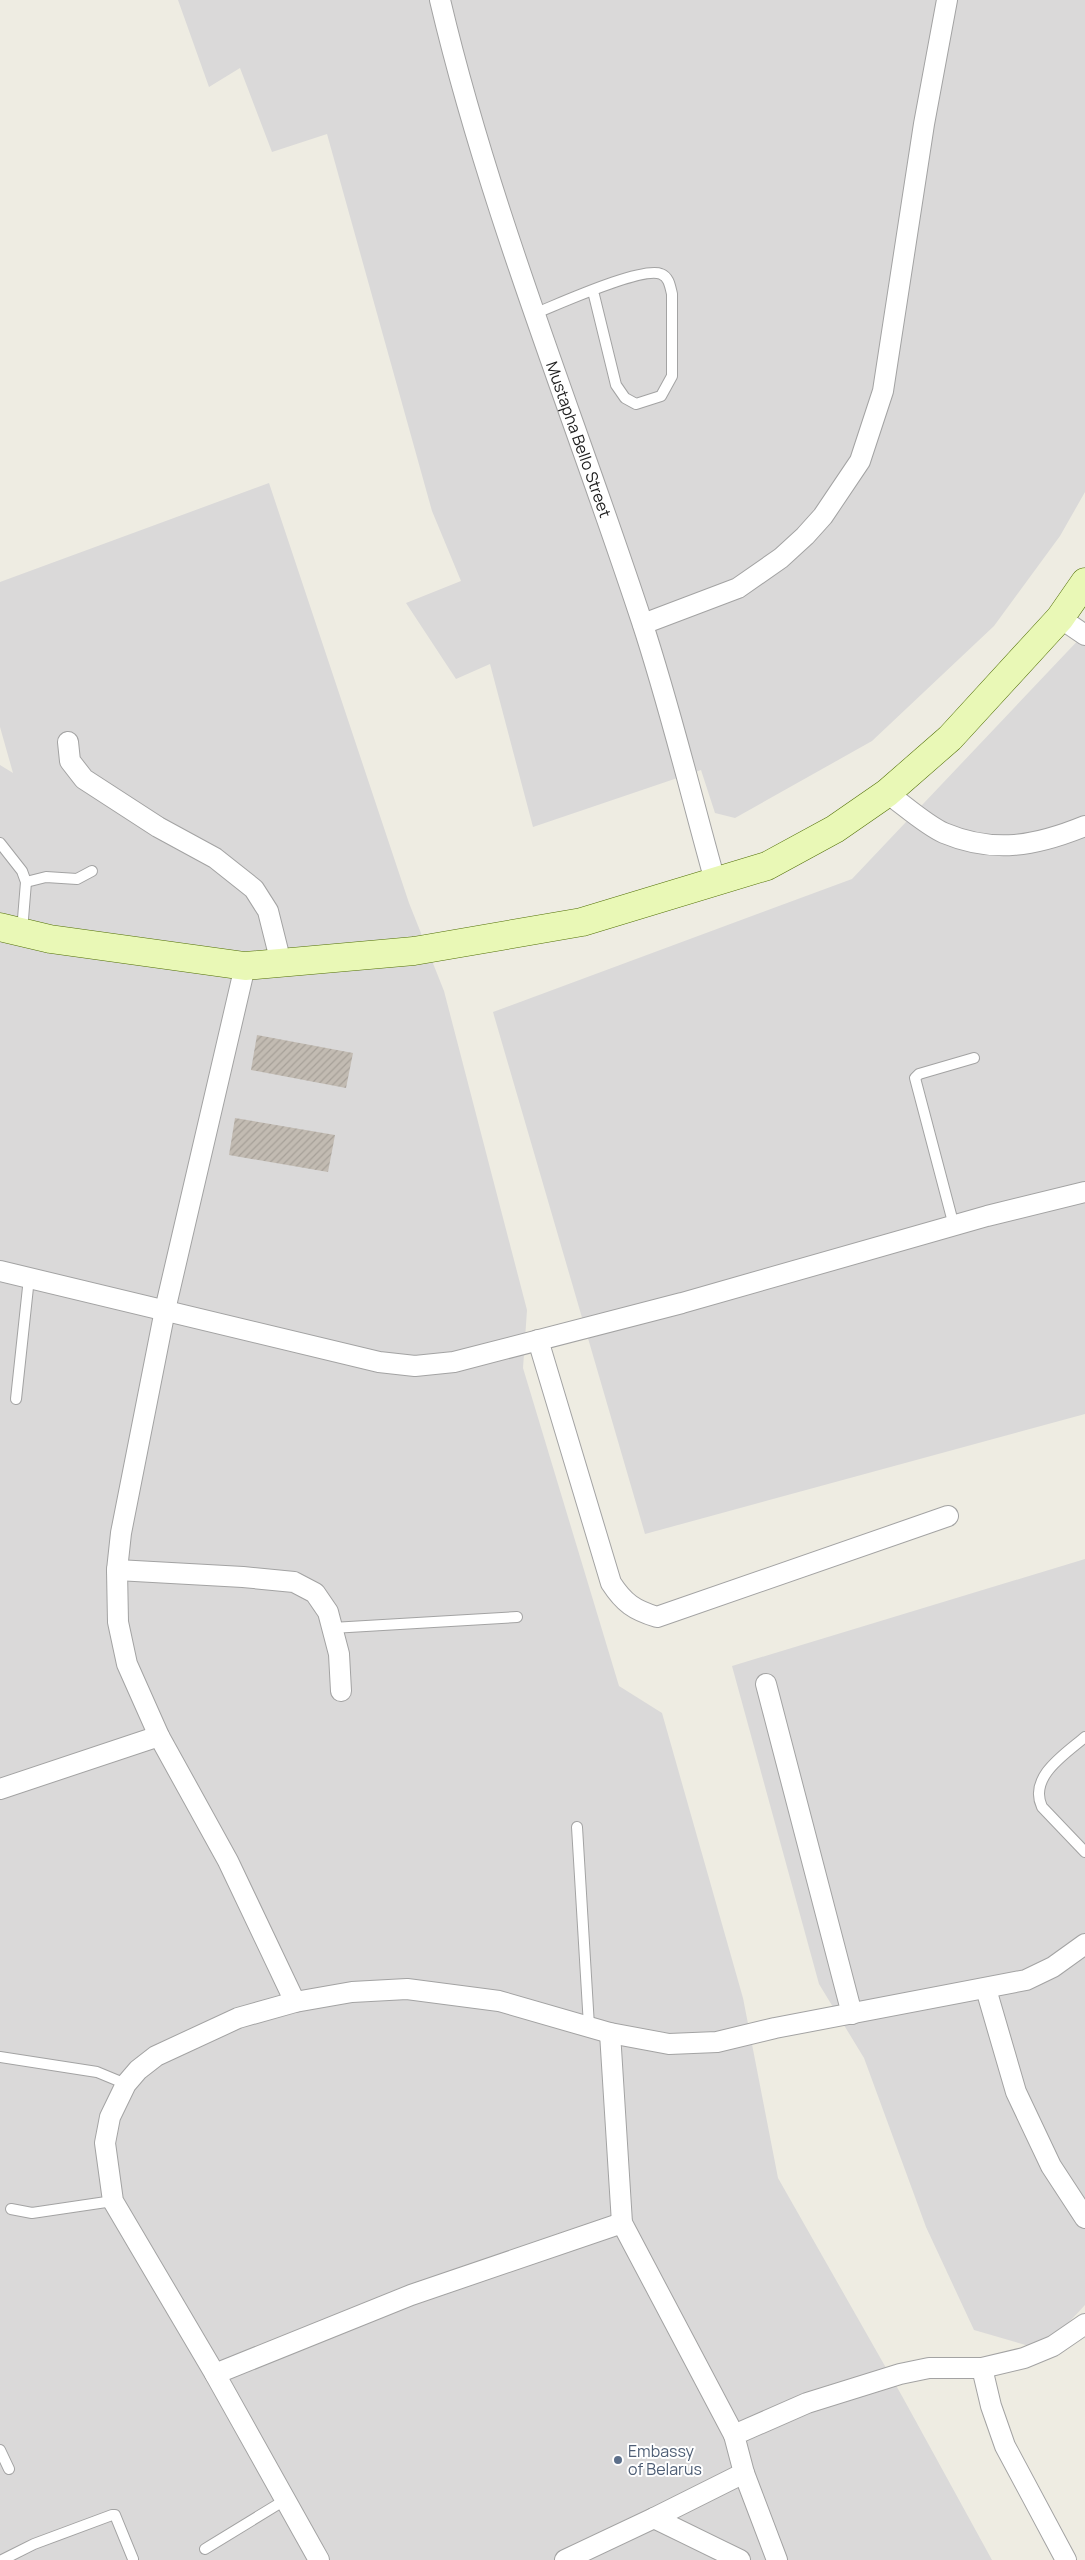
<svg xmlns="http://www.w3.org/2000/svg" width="1085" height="2560" font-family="Manrope,sans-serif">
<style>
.residential{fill:#dad9d9}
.building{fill:url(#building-hatch)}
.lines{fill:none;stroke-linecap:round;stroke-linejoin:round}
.lane-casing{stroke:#a3a3a3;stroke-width:12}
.street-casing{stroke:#a3a3a3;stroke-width:22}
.secondary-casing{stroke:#527007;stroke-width:29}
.lane{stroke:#fff;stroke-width:10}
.street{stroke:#fff;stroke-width:20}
.secondary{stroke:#e9f8b6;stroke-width:28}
.service-dot{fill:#5c6f8a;stroke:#fff;stroke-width:2}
.labels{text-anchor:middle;stroke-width:4;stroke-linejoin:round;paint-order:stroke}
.street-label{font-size:16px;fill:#1c1c1c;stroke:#fff}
.service-label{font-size:16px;fill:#4e5e75;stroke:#fff;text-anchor:start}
</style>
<defs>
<pattern id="building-hatch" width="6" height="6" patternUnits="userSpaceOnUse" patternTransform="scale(1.25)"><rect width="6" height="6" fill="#c2bbb2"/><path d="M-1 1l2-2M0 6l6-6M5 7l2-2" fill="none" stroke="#a6a098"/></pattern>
</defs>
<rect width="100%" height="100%" fill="#eeece2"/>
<g class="residential">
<path d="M178,0H1085V492L1060,536L994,626L872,741L735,818L715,813L701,770L533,827L490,664L456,679L406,603L461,581L432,511L327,134L272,152L240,68L209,87Z"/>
<path d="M269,483L409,903L444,991L527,1310L523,1368L619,1686L662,1713L743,1998L778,2178L902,2396L992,2560H0V765L13,773L0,727V582Z"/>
<path d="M1085,633V1414L645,1534L493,1012L852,879Z"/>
<path d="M1085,1559V2305L1043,2350L974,2330L926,2227L864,2058L819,1984L732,1666Z"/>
</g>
<g class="building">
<path d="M257,1035L353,1053L346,1088L251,1070Z"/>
<path d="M235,1118L335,1135L328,1172L229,1155Z"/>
</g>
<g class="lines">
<defs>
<g id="lane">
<path d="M536,313C559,304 642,266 661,274C669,277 670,286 672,294V376L661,396L636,404L625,398L616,385L593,291"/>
<path d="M0,843L22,871L26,882L22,931"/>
<path d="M26,882L46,877L77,879L92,871"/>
<path d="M954,1226L915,1078L919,1074L974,1058"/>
<path d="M16,1399L29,1278"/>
<path d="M332,1628L517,1617"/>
<path d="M1085,1737C1065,1754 1028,1777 1042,1807L1085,1852"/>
<path d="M577,1827L589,2026"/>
<path d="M0,2057L97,2072L126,2084"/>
<path d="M11,2209L32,2213L113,2201"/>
<path d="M0,2450L9,2469"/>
<path d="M205,2549L285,2500"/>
<path d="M2,2560L34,2544L112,2515H115L133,2559"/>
</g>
<g id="street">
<path id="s1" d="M440,0C490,212 574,415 642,622C670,707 691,795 715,881"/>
<path d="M1060,618L1085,635"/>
<path d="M643,624L738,588L781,558L805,536L823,516L860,461L883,391L924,124L947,0"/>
<path d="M68,742L70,761L84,779L158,827L215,858L254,889L268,911L281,963"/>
<path d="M887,793C904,805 926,825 944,833C994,854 1036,846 1085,826"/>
<path d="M245,966L165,1310L121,1533L117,1570L118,1622L127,1664L159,1736L228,1861L295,2002"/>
<path d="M0,1271L379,1362L415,1366L454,1362L682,1303L987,1216L1085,1192"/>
<path d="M538,1340L611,1583C624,1603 634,1610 657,1617L948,1516"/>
<path d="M117,1570L243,1577L294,1582L315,1593L328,1612L339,1654L341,1691"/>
<path d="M766,1684L852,2014"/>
<path d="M0,1789L159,1736"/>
<path d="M986,1989L1016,2092L1051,2166L1085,2218"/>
<path d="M610,2033L622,2223L734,2435"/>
<path d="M215,2374L411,2295L622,2223"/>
<path d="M744,2473L777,2560"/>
<path d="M654,2518L740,2560"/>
<path d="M319,2560L215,2374L113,2201L105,2143L110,2117L126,2084L138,2070L156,2056L238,2018L295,2002L352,1992L407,1989L499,2001L610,2033L669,2044L717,2042L775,2028L1026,1980L1053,1967L1085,1944"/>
<path d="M565,2560L654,2518L744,2473L734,2435L807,2403L900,2374L929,2368H982"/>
<path d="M1066,2560L1005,2446L991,2406L982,2368L1024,2358L1053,2346L1085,2324"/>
</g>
<path id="secondary" d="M0,927L50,939L245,966L414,951L582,922L767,866L835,829L887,793L950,738L1060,618L1085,582"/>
</defs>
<use href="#lane" class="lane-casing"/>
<use href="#street" class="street-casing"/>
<use href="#secondary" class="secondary-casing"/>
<use href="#lane" class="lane"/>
<use href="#street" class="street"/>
<use href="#secondary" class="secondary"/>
</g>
<circle class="service-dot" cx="618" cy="2460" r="5"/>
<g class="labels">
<g class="street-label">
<text dy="6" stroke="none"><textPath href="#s1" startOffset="461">Mustapha Bello Street</textPath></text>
</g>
<g class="service-label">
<text x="628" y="2457">Embassy<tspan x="628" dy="18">of Belarus</tspan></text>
</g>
</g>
</svg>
